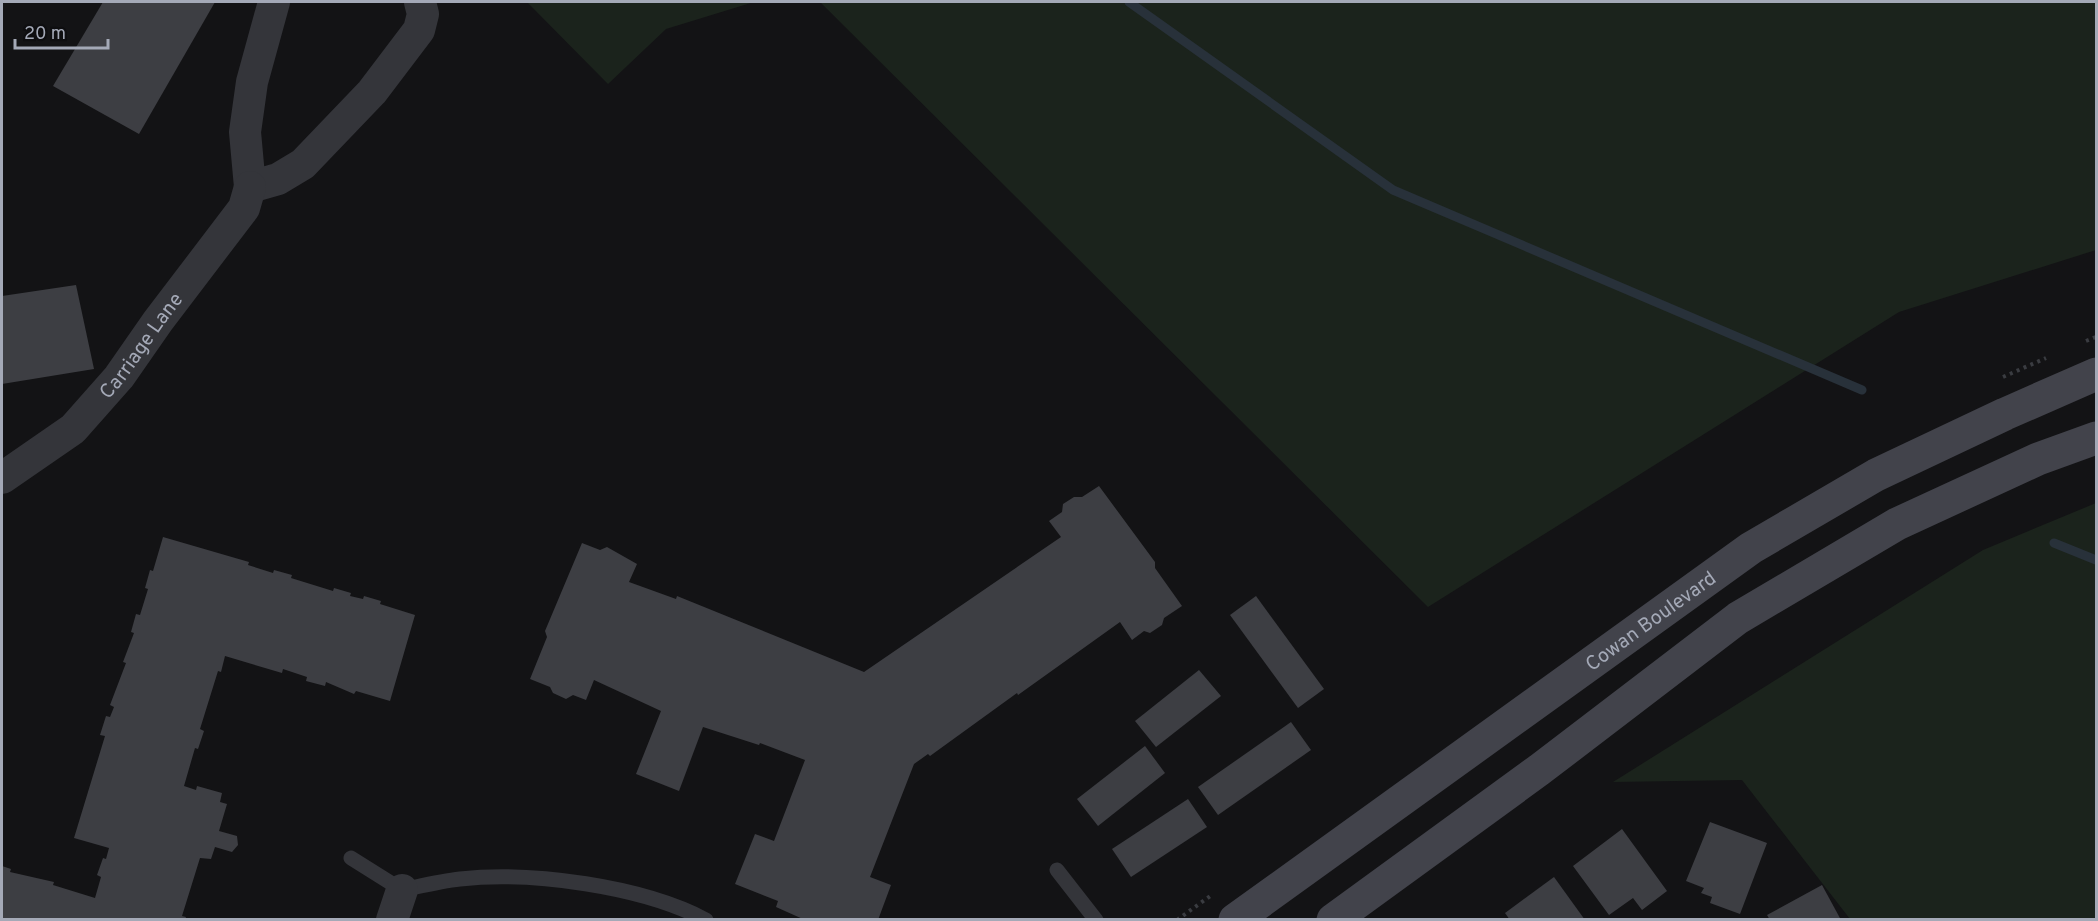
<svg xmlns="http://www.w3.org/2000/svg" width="2098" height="921" font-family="Overpass,sans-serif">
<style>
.green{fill:#1b231c}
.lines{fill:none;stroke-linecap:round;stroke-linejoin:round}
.stream{stroke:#28313a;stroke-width:9}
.building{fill:#3d3e43}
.path{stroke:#3a3c41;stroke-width:4;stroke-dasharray:3 4.5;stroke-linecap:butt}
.lane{stroke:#34353a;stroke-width:15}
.street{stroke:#34353a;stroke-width:32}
.secondary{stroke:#42434b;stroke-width:33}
.labels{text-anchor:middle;stroke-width:4.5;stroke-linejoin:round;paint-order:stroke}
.street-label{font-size:20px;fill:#a4a9b7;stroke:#0e0e10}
</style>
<rect width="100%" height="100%" fill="#131315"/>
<g class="green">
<path d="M527,2H754L666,29L608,84Z"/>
<path d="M820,2H2096V250L1899,312L1428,607Z"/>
<path d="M2096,503V919H1850L1742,780L1613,782L1983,550Z"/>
</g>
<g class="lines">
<g class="stream">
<path d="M1129,2L1393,190L1862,390"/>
<path d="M2054,543L2096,560"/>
</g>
</g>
<g class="building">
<path d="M103,2H215L139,134L53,86Z"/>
<path d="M76,285L94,369L2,384V296Z"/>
<path d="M1099,486L1155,562V568L1182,606L1164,618L1162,625L1150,633L1144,631L1132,640L1120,622L1018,695L1017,693L930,756L928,754L914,764L870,877L891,885L878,920H805L776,907L778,901L735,884L755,834L774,841L805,760L760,743L759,745L703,727L679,791L636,774L661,711L594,680L586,700L573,695L566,699L553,693L550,687L530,679L547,637L545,631L582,543L600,550L607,547L637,564L629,582L676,599L677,596L864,672L1061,537L1049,521L1062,512L1063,504L1074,497H1082Z"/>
<path d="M163,537L249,562L248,565L273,573L274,570L292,575L291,578L333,591L334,588L351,593L350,596L363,599L364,596L381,601L380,604L415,615L390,701L356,691L354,694L326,682L325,686L306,681L307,677L283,669L282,673L225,656L221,672L218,671L200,729L204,731L198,749L195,748L184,786L196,790L197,786L222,793L220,802L227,804L219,831L237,836L238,845L232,852L215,847L211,859L200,858L182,916L186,917L185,920H2V866L11,869L10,872L54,882L53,885L95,898L101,877L97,875L103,858L106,859L109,848L74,838L105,736L100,735L106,716L110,717L114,707L110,705L126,663L123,662L134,633L131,632L136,614L140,615L148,589L145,588L150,570L153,571Z"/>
<path d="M1256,596L1324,689L1298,708L1230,615Z"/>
<path d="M1199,670L1221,696L1156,747L1135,721Z"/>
<path d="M1291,722L1311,750L1218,815L1198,787Z"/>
<path d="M1145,746L1165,773L1098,826L1077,799Z"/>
<path d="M1188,799L1207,827L1131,877L1112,849Z"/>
<path d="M1710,822L1767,843L1740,914L1710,903L1712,897L1701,893L1704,888L1686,881Z"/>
<path d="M1622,829L1667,891L1642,910L1633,898L1609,915L1573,866Z"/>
<path d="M1554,877L1585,920H1510L1505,913Z"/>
<path d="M1822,885L1841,920H1770L1767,915Z"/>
</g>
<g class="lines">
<g class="path">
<path d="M2086,341L2096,337"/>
<path d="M2003,377L2046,358"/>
<path d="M1177,920L1213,894"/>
</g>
<g class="lane">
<path d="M351,858L402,890C421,886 441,881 460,879C531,871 642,886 706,920"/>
<path d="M1057,870L1096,920"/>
</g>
<g class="street">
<path d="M274,2L252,82L245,132L250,187L278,179L303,164L372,92L419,30L423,14L420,2"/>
<path id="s1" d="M2,478L73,429L119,377L158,321L244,208L250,187"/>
<path d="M392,920L402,890"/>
</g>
<g class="secondary">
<path id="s2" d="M1235,920L1751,548L1876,475L2005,414L2096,374"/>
<path d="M1333,920L1539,770L1738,618L1897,524L2038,459L2096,438"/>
</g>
</g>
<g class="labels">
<g class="street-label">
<text dy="7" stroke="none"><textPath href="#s1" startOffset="194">Carriage Lane</textPath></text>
<text dy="7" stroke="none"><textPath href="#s2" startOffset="512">Cowan Boulevard</textPath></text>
</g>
</g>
<rect width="2098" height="921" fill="none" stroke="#a4a9b7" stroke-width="6"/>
<path d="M15 39v9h93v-9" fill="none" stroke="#a4a9b7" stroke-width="3"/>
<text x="24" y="39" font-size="18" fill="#a4a9b7" stroke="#0e0e10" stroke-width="4.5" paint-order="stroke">20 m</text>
</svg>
